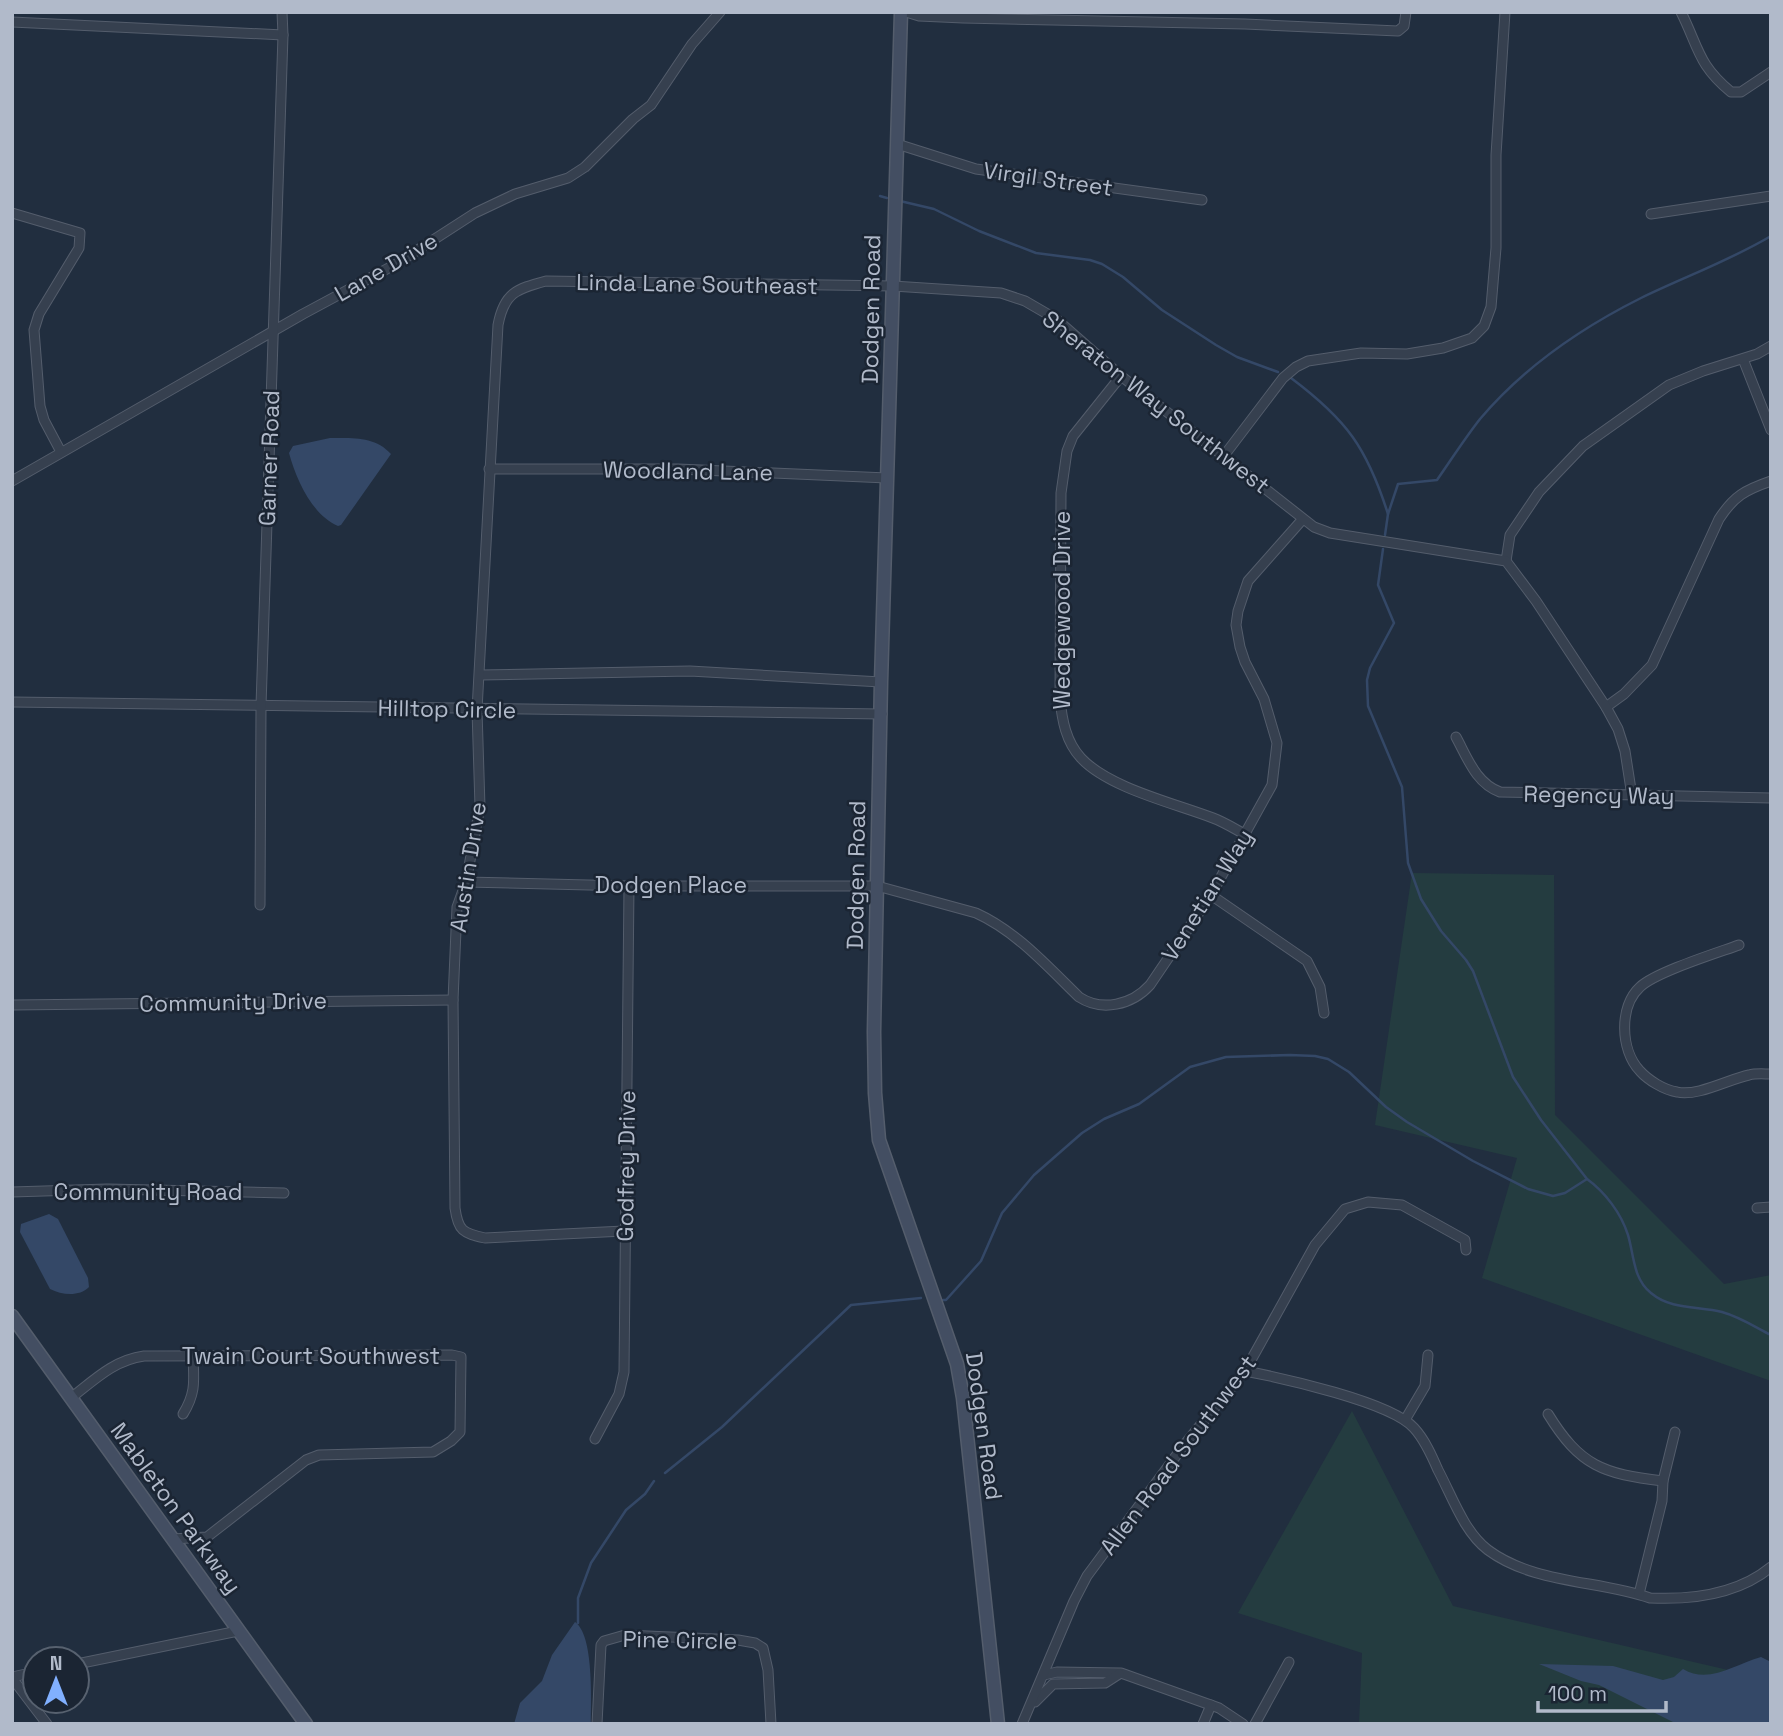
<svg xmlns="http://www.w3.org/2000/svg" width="1783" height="1736" font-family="'Space Grotesk',sans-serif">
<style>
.green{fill:#243c40}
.water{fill:#344867}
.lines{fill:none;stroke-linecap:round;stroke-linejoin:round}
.stream{stroke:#344867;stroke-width:2.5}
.street-casing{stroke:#545d6c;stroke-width:11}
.secondary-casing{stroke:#545d6c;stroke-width:15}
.street{stroke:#36404f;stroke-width:9}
.secondary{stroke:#434e62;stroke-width:12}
.labels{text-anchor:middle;stroke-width:5;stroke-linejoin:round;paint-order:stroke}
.street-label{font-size:23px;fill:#b1baca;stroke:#1b2533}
</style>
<rect width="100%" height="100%" fill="#212e3f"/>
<g class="green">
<path d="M1412,873L1554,875L1555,1115L1724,1284L1771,1275V1381L1482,1278L1517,1158L1375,1125Z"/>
<path d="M1352,1411L1453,1606L1771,1680V1724H1359L1362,1653L1238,1613Z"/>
</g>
<g class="water">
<path d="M330,438C352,438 375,436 391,454L341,525L338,526C312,515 296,479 289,453L293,446Z"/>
<path d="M49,1214L58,1219L88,1278L89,1287C79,1297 62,1295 50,1289L20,1232L21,1224Z"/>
<path d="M575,1622C594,1635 591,1700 591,1724H514L520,1703L542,1681L552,1655Z"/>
<path d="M1761,1657L1771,1662V1724H1677L1599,1685L1581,1681L1539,1664L1613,1666L1663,1680L1674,1677L1683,1669C1709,1685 1735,1664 1761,1657Z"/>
</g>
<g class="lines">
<g class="stream">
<path d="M880,196L887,198"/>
<path d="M900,201L934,209L979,231L1036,253L1090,260L1102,264L1123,277L1162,310L1216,345L1237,357L1278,372"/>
<path d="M1291,378C1347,420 1367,448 1388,514"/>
<path d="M1385,535L1388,514L1398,484L1437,480C1451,460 1465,438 1480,419C1524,367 1581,328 1641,298C1684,277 1729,261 1771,236"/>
<path d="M1383,549L1378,585L1394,623L1370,668L1367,680L1368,706L1402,787L1408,863L1421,899L1441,931L1466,960L1473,971L1513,1077L1541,1120L1587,1179C1605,1192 1621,1213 1628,1235C1634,1255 1633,1279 1651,1293C1671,1310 1698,1306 1722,1312C1740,1317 1755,1327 1771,1335"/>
<path d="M943,1300H946L981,1261L1002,1213L1034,1175L1082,1133L1104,1119L1139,1104L1190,1067L1226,1057L1290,1055L1315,1056L1328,1059L1349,1072L1386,1107L1407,1122L1473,1161L1528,1189L1553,1196L1565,1193L1587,1179"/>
<path d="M665,1473L722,1427L851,1305L921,1298"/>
<path d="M578,1623V1598L591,1563L626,1510L645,1494L654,1481"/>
</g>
<defs>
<g id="street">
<path d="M906,12L919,16L963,18L1245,24L1398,31L1404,26L1406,12"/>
<path d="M1681,12C1699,48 1698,65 1731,92H1741L1771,72"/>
<path d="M12,22L283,35"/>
<path d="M897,144L976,169L1202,200"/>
<path d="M12,213L80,233L79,248L39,314L34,330L40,406L44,420L61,452"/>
<path d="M1651,214L1771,196"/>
<path d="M1743,359L1771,430"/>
<path d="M1121,376L1073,436L1067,451L1061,493L1060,699C1062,720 1066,742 1081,758C1109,788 1174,803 1213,818C1224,822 1235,829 1246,835"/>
<path d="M1223,457L1283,378L1296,367L1308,361L1361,353L1407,354L1443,348L1472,338L1484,326L1491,307L1496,248V155L1505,12"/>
<path d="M489,469H678L887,478"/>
<path d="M12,481L303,314L396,264L475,213L515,194L568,178L585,167L633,119L651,105L692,44L720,12"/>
<path d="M1506,561L1510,535L1539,492L1583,446L1669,385L1703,371L1757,354L1771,346"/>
<path d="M480,675L690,671L881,682"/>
<path d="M12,702L882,714"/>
<path d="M1606,707L1624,694L1652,665L1719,519C1734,496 1745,490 1771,481"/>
<path d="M1456,737C1468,759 1476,783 1500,792L1771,798"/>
<path d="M466,882L629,886H877L976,913C1016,931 1047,966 1079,997C1102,1012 1132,1005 1150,985L1211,895L1272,785L1277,743L1264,699L1245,662L1240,647L1236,625L1238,611L1248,581L1302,520"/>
<path d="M1211,895L1307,961L1320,987L1324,1013"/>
<path d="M260,905L261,706L283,35L282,12"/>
<path d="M1739,945C1717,953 1656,972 1640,987C1619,1006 1620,1050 1640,1071C1648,1080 1664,1090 1677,1092C1697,1097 1729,1079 1749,1075C1756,1073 1764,1074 1771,1074"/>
<path d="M12,1005L453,1000"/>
<path d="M12,1192L107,1189L284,1193"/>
<path d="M1757,1208L1771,1207"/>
<path d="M624,1231L485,1238C463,1233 458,1231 455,1208L453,1000L457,907L466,882L480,807L477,710L498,325C504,293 516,289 546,281L893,286L1001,293L1025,301L1056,319L1121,376L1314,527L1330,533L1506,561L1536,601L1606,707L1618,729L1625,751L1632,796"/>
<path d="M1245,1371C1282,1378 1391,1402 1414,1428C1425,1440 1432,1456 1438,1470C1452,1496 1464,1532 1488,1550C1534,1584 1598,1580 1650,1598C1692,1600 1737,1595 1771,1567"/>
<path d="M71,1398C94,1380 114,1360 144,1356L452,1355L461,1357L460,1432L451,1441L433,1452L319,1455L306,1460L207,1537L172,1539"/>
<path d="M183,1414C196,1393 194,1381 193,1357"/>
<path d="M1548,1414C1580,1466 1603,1474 1663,1481"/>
<path d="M1405,1420L1425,1386L1428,1355"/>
<path d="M595,1439L619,1394L624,1372L629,886"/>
<path d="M1639,1594L1662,1501L1663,1481L1675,1432"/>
<path d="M77,1664L238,1631"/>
<path d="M1044,1675L1057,1672L1121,1673L1219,1708L1243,1724"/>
<path d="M12,1677L35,1672"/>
<path d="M12,1678L47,1724"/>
<path d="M1035,1702L1053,1684L1105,1683L1119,1674"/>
<path d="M597,1724L601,1645L604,1641L625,1635L738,1640L755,1643L763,1648L768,1670L771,1724"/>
<path d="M1022,1724L1074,1601L1087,1576L1184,1445L1245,1371L1315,1245L1345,1209L1368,1202L1402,1205L1465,1240L1466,1250"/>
<path d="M1203,1724L1211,1705"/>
<path d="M1255,1724L1289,1662"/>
</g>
<g id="secondary">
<path d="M901,12L881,682L874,1032L875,1093L879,1140L957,1364L963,1398L998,1724"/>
<path d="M12,1316L306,1724"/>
</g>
</defs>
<use href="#street" class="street-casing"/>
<use href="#secondary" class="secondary-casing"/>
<use href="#street" class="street"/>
<use href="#secondary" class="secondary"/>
</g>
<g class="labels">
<g class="street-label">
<text transform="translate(1048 179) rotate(8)" y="8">Virgil Street</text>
<text transform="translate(386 267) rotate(-30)" y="8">Lane Drive</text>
<text transform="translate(697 284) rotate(1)" y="8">Linda Lane Southeast</text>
<text transform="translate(871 309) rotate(-89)" y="8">Dodgen Road</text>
<text transform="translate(1156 402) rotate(38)" y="8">Sheraton Way Southwest</text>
<text transform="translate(269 458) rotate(-88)" y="8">Garner Road</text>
<text transform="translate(688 471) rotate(1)" y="8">Woodland Lane</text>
<text transform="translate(1062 610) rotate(-90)" y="8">Wedgewood Drive</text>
<text transform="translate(447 709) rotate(1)" y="8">Hilltop Circle</text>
<text transform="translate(1599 795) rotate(1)" y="8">Regency Way</text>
<text transform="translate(468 867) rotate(-81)" y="8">Austin Drive</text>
<text transform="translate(856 875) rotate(-89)" y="8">Dodgen Road</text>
<text x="671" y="893">Dodgen Place</text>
<text transform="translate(1207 895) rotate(-58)" y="8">Venetian Way</text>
<text transform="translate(233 1002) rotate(-1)" y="8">Community Drive</text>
<text transform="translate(626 1166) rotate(-89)" y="8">Godfrey Drive</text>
<text x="148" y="1200">Community Road</text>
<text x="311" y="1364">Twain Court Southwest</text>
<text transform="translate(984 1426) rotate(82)" y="8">Dodgen Road</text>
<text transform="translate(1178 1455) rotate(-53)" y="8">Allen Road Southwest</text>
<text transform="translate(176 1508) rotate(54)" y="8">Mableton Parkway</text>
<text transform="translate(680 1640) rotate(1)" y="8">Pine Circle</text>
</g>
</g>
<rect width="1783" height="1736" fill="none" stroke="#b1baca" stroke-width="28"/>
<g transform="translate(56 1680)"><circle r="33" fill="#1b2533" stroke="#57616f" stroke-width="2"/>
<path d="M0-5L12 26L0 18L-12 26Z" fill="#81b0ff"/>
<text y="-10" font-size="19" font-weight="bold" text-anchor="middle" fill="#b1baca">N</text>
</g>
<path d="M1538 1701v10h128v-10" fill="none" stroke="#b1baca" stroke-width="3.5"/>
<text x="1548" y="1701" font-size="21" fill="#b1baca" stroke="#1b2533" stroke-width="5" paint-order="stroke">100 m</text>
</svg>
